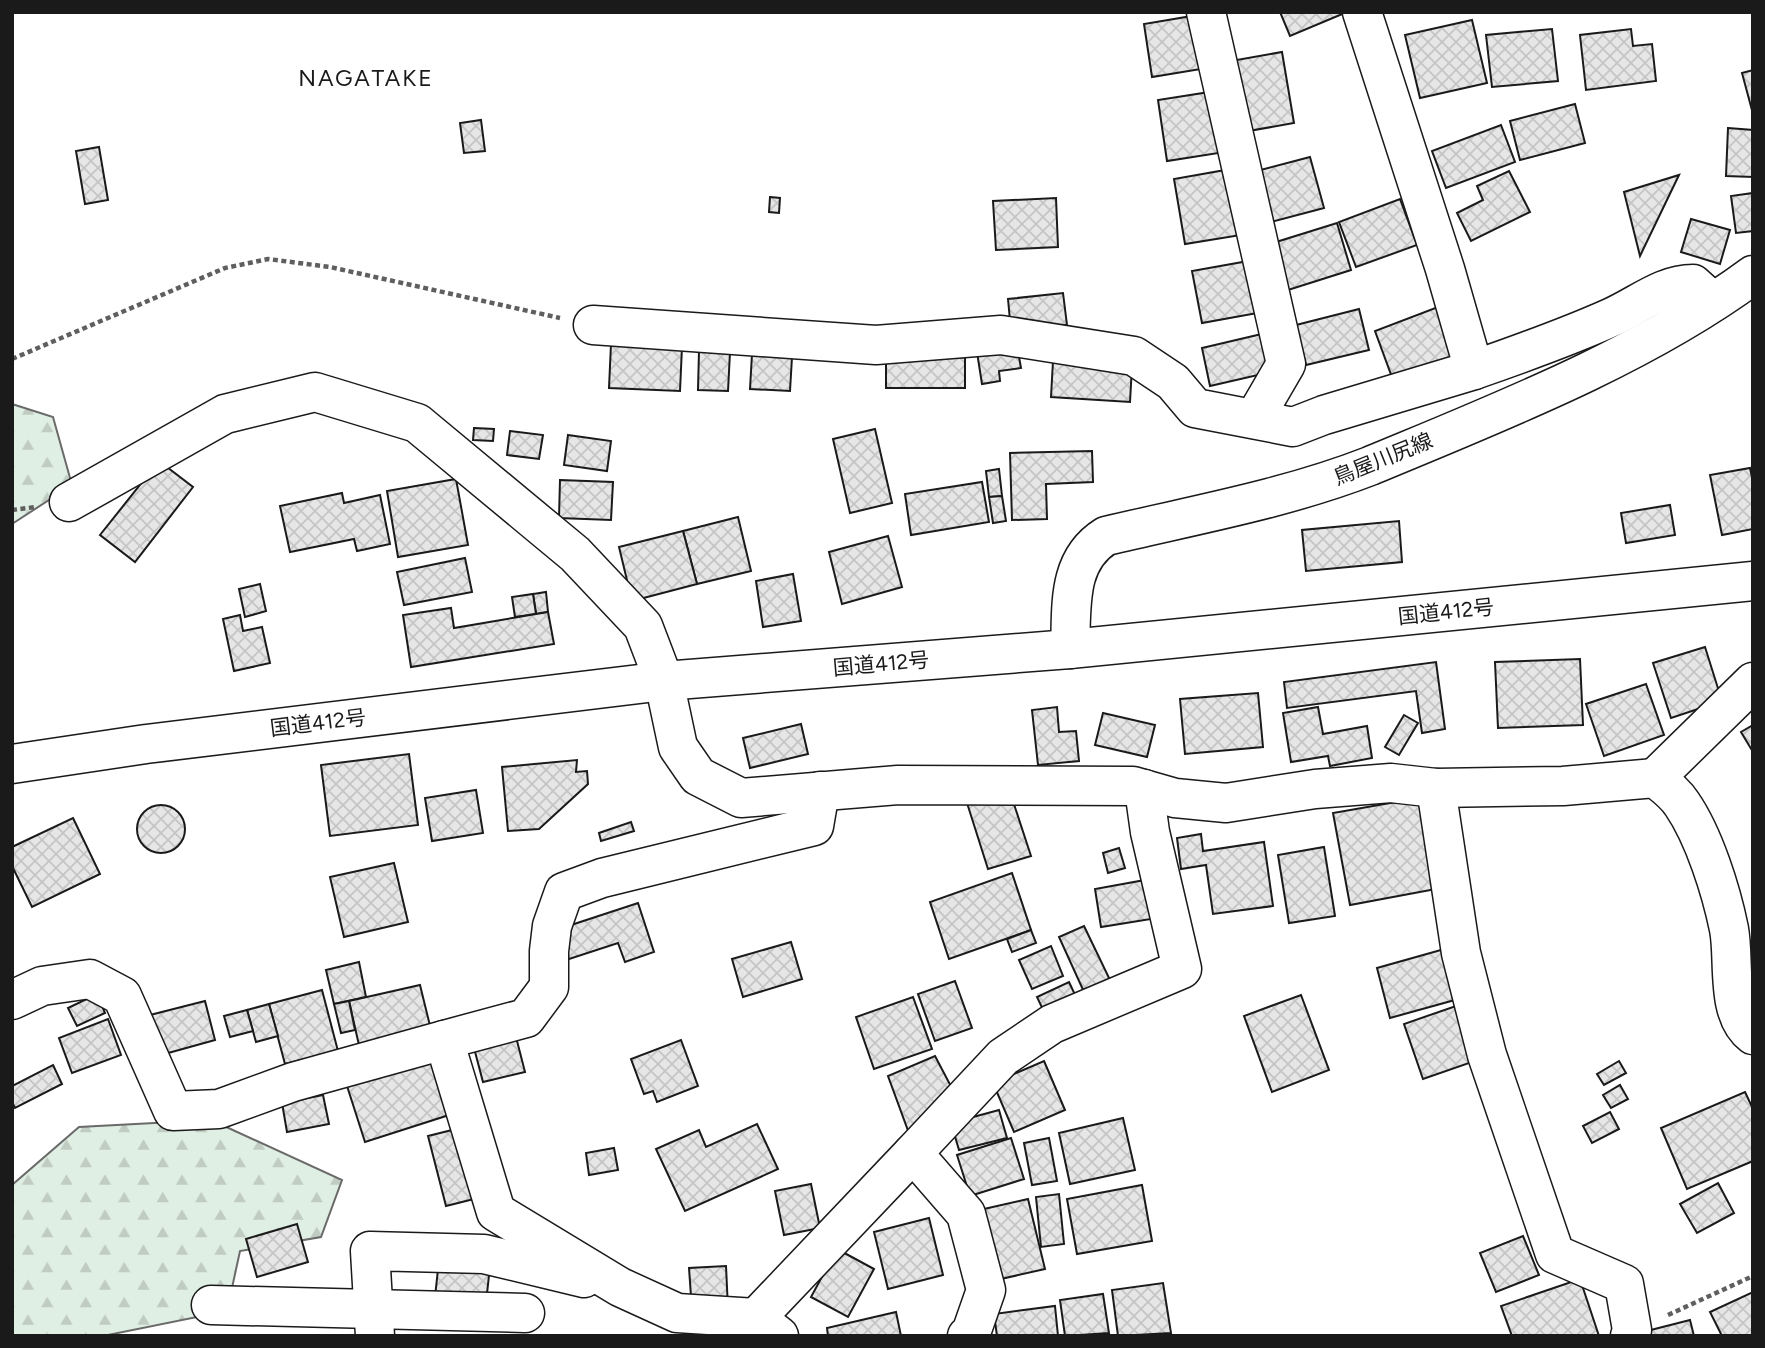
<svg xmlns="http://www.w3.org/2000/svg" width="1765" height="1348" font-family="Figtree,'Noto Sans JP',sans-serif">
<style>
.forest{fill:url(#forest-firs);stroke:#6a6a6a;stroke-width:2}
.building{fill:url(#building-cross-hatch);stroke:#1a1a1a;stroke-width:2}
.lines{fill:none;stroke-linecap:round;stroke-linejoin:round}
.minor-casing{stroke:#1a1a1a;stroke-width:41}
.major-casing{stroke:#1a1a1a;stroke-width:41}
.highway-casing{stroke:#1a1a1a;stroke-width:41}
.path{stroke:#5f5f5f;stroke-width:4.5;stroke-dasharray:5 3.5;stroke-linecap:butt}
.minor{stroke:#fff;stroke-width:38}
.major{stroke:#fff;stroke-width:38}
.highway{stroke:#fff;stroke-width:38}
.labels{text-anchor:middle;stroke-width:5;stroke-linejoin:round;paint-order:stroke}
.street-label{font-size:21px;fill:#1a1a1a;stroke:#fff}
.neighbourhood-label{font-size:23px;letter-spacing:2px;fill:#1a1a1a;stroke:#fff}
</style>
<defs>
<pattern id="forest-firs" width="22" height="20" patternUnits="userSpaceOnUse" patternTransform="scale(1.75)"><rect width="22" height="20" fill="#e0efe3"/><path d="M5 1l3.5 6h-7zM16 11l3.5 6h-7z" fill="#c0ccc2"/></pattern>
<pattern id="building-cross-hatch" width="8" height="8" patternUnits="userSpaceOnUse" patternTransform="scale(1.75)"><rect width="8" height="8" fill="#e6e6e6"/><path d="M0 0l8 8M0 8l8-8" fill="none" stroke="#c5c5c5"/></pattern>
</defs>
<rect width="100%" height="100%" fill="#fff"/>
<g class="forest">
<path d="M12,404L53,417L72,485L12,524Z"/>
<path d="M211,1120L342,1180L321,1237L240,1251L227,1311L103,1336H12V1185L79,1127Z"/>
</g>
<g class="building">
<path d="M1280,12H1347L1290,36Z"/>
<path d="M1192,16L1201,69L1152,77L1144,24Z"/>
<path d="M1472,20L1487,83L1420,98L1405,35Z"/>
<path d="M1552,29L1558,81L1492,87L1486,35Z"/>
<path d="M1631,29L1633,46L1652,44L1656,81L1586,90L1580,35Z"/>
<path d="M1282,52L1294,123L1243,132L1231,61Z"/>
<path d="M1753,70V114L1742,73Z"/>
<path d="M1216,91L1225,152L1167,161L1158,100Z"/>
<path d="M1575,104L1585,143L1520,160L1510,121Z"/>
<path d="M481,120L485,151L464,153L460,123Z"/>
<path d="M1501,125L1515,162L1446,188L1432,151Z"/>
<path d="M1728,128L1753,130V177L1726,176Z"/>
<path d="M99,147L108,200L85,204L76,151Z"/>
<path d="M1310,157L1324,208L1263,224L1249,173Z"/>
<path d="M1231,169L1241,235L1185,244L1174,179Z"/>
<path d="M1509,171L1530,212L1471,241L1457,213L1483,200L1477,186Z"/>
<path d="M1679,175L1640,256L1624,192Z"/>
<path d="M1753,193V231L1736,233L1731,196Z"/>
<path d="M770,197L780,198L779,213L769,212Z"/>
<path d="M1056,198L1058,247L996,250L993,201Z"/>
<path d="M1400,199L1417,245L1356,267L1339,222Z"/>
<path d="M1691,219L1730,230L1720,264L1681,252Z"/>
<path d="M1337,223L1351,270L1288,290L1273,243Z"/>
<path d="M1254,260L1263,312L1202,323L1192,271Z"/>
<path d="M1063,293L1067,325L1011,331L1008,299Z"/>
<path d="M1438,307L1456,356L1393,380L1375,331Z"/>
<path d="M1359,309L1369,350L1306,365L1296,325Z"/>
<path d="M1266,333L1275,371L1210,386L1202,348Z"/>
<path d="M611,344L682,347L680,391L609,388Z"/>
<path d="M1017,346L1021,368L999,371L1000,381L982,384L977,352Z"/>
<path d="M699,351L730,352L728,391L698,390Z"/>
<path d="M752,354L792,357L790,391L750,389Z"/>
<path d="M965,357V388H886V358Z"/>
<path d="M1053,361L1132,366L1130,402L1051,397Z"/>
<path d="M474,428L494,429L493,441L473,440Z"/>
<path d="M875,429L892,503L850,513L833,439Z"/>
<path d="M510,431L543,435L539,459L507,455Z"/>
<path d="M568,435L611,441L607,471L564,465Z"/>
<path d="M1092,451L1093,482L1046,484L1047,519L1012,520L1010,453Z"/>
<path d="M159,461L193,487L135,562L100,535Z"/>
<path d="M1750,468L1753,482V529L1722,535L1710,475Z"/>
<path d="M999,469L1002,496L989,497L986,471Z"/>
<path d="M456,479L468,545L398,557L387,491Z"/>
<path d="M560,480L613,482L611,520L559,518Z"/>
<path d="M982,482L989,522L911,535L905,494Z"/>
<path d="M342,493L344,503L380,495L390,544L357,551L354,539L290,552L280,506Z"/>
<path d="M1002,496L1006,521L993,523L989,497Z"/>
<path d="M1670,505L1675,535L1626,543L1621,513Z"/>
<path d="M738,517L751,571L697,584L683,531Z"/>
<path d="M1399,521L1402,562L1306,571L1302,530Z"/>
<path d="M683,531L697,584L632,601L619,547Z"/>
<path d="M888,536L902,587L842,604L829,552Z"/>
<path d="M465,558L472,592L404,605L397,572Z"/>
<path d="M793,574L801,621L763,627L756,581Z"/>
<path d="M260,584L266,611L245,617L239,589Z"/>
<path d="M546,592L548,612L536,614L533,594Z"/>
<path d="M533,594L536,614L515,617L512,597Z"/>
<path d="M451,608L454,628L548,612L554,644L411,667L403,615Z"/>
<path d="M240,615L243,631L262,627L270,663L234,671L223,619Z"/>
<path d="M1705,647L1722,701L1671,718L1653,663Z"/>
<path d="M1580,659L1583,725L1498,728L1495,662Z"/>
<path d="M1436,662L1445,729L1422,733L1416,691L1287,708L1284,682Z"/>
<path d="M1646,684L1664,735L1604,756L1586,704Z"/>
<path d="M1258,693L1263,747L1185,754L1180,699Z"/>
<path d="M1057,707L1059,732L1076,731L1079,761L1038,765L1032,710Z"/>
<path d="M1318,707L1323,734L1367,726L1372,758L1330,766L1328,756L1291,762L1283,713Z"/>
<path d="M1103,713L1155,725L1147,757L1095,745Z"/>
<path d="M1404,715L1418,723L1399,755L1385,747Z"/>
<path d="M801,724L808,754L750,768L743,738Z"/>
<path d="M1753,725V752L1741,732Z"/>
<path d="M409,754L418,825L330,836L321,765Z"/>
<path d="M577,760L576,772L587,771L588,784L539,829L508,831L502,767Z"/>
<path d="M1009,789L1031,856L988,869L967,803Z"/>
<path d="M476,790L483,833L432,841L425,798Z"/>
<path d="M1419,798L1436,889L1350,905L1333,813Z"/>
<circle cx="161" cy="829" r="24"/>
<path d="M73,818L100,874L32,907L12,866V847Z"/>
<path d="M631,822L634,831L601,841L599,833Z"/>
<path d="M1201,834L1203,851L1264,842L1273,906L1213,914L1206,865L1181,869L1177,838Z"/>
<path d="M1324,847L1335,916L1289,923L1278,855Z"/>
<path d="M1119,848L1125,868L1108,873L1103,853Z"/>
<path d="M394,863L408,922L344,937L330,877Z"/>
<path d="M1012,873L1031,930L949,959L930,902Z"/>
<path d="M1145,880L1151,919L1101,927L1095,889Z"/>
<path d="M638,903L654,952L625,962L618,943L566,960L556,930Z"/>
<path d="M1084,926L1110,980L1084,992L1059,937Z"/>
<path d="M1031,930L1036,943L1012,952L1007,939Z"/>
<path d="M791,942L802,979L743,997L732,959Z"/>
<path d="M1051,946L1063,976L1032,989L1019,960Z"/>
<path d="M1448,948L1462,998L1390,1018L1377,968Z"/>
<path d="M359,962L366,997L334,1004L326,970Z"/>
<path d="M955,981L972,1028L935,1041L918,994Z"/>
<path d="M1069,982L1077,999L1045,1014L1037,997Z"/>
<path d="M420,985L433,1038L361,1054L349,1001Z"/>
<path d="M322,990L338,1051L285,1064L269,1004Z"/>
<path d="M97,994L105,1013L77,1026L68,1008Z"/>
<path d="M1301,995L1329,1070L1272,1092L1244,1016Z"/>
<path d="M913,997L932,1049L874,1069L856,1017Z"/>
<path d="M205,1001L215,1040L161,1055L150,1015Z"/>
<path d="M349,1001L355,1030L341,1033L334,1004Z"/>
<path d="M269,1004L278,1036L256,1042L247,1010Z"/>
<path d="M1456,1006L1475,1061L1423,1079L1404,1024Z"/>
<path d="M247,1010L253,1031L230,1037L224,1016Z"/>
<path d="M108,1019L121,1055L72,1073L59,1038Z"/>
<path d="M516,1037L525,1072L483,1082L474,1048Z"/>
<path d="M681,1040L698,1086L657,1102L653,1091L644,1094L631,1059Z"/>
<path d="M935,1056L955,1094L910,1136L888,1076Z"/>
<path d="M431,1060L449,1115L365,1142L347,1086Z"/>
<path d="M1044,1061L1065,1110L1014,1132L993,1083Z"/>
<path d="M1619,1061L1626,1073L1604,1085L1597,1074Z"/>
<path d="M53,1065L62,1084L15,1108L12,1102V1086Z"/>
<path d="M1620,1085L1628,1099L1611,1108L1603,1095Z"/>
<path d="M1745,1092L1753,1109V1161L1687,1189L1661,1128Z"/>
<path d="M323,1095L329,1124L287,1132L282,1103Z"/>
<path d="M999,1110L1007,1138L959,1150L951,1123Z"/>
<path d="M1610,1112L1619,1129L1592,1143L1583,1126Z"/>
<path d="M1123,1118L1135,1170L1070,1184L1059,1133Z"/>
<path d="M757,1124L778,1169L685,1211L656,1149L699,1130L706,1147Z"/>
<path d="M464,1127L482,1197L446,1206L428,1136Z"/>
<path d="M1011,1138L1024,1179L970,1196L957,1155Z"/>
<path d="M1049,1138L1057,1181L1032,1185L1024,1143Z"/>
<path d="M614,1148L618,1170L589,1175L586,1153Z"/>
<path d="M1718,1183L1734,1213L1697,1233L1680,1204Z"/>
<path d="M811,1184L820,1228L784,1235L775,1191Z"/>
<path d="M1142,1185L1152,1241L1077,1254L1067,1199Z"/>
<path d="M1059,1194L1064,1244L1041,1247L1036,1197Z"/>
<path d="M1028,1199L1045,1269L992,1281L975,1211Z"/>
<path d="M929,1218L943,1275L888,1289L874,1232Z"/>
<path d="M297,1224L308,1262L257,1277L246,1239Z"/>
<path d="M1523,1236L1539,1275L1496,1292L1480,1253Z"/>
<path d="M837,1249L874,1269L848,1317L811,1297Z"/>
<path d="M439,1260L490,1266L486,1303L435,1297Z"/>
<path d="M726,1266L728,1309L692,1310L689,1268Z"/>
<path d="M1580,1279L1599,1336H1512L1501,1306Z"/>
<path d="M1163,1283L1171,1333L1118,1336L1112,1290Z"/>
<path d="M1753,1292V1336H1722L1710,1312Z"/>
<path d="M1103,1294L1109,1333L1065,1336L1060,1300Z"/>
<path d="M1055,1306L1058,1336H997L994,1314Z"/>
<path d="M896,1312L901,1336H828L827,1328Z"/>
<path d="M1690,1320L1694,1336H1640L1639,1333Z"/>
</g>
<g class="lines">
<defs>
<g id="minor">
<path d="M1206,12L1286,364L1254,419"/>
<path d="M1362,12L1445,269L1474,370C1520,354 1565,338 1610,318C1638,306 1662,284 1693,284L1713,302"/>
<path d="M593,325L876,345L1001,335L1134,356L1173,382L1195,408L1293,427L1324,415L1474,370"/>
<path d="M69,502L225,414L315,392L417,423L575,554L643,626L664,681L678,747L698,776L741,798L898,785L1133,786L1175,798L1226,803L1315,789L1391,783L1436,788L1563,786L1655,778C1665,786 1675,793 1682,804C1704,836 1721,890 1729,929C1735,960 1725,1014 1753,1035"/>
<path d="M1655,778L1753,682"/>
<path d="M1436,788L1461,953L1487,1055L1555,1254L1624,1284L1632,1330L1630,1336"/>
<path d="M12,1000L42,986L90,979L122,996L173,1111L219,1109L293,1082L444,1040"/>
<path d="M211,1305L525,1313"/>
<path d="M756,1318L913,1153"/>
<path d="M375,1336L370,1251L484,1254L584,1278"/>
<path d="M779,1336L756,1318L677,1313L620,1287L496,1212L444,1040L526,1018L549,987V951L552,926L564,892L602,878L814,826L820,791"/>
<path d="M967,1336L971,1333L986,1290L966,1214L913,1153L1003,1057L1052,1024L1182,969L1150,832L1144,789"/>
</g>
<path id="major" d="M1070,649C1072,608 1066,561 1106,536C1194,515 1285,499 1370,466C1497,413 1642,357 1753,275"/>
<path id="highway" d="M12,764L146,744L664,681L1070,649L1753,581"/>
</defs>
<use href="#minor" class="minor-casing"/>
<use href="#major" class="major-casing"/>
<use href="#highway" class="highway-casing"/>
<g class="path">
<path d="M12,359L225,268L268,259L330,267L560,318"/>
<path d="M12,510L36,507"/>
<path d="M1668,1315L1753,1276"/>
</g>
<use href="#minor" class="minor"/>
<use href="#major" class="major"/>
<use href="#highway" class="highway"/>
</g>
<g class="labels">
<g class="street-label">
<text transform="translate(1383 459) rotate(-22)" y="7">鳥屋川尻線</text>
<text transform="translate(1446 612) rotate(-6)" y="7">国道412号</text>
<text transform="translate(881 664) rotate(-5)" y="7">国道412号</text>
<text transform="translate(318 723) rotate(-7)" y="7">国道412号</text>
</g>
<g class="neighbourhood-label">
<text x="366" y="86">NAGATAKE</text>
</g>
</g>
<rect width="1765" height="1348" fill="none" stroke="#1a1a1a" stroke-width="28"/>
</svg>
